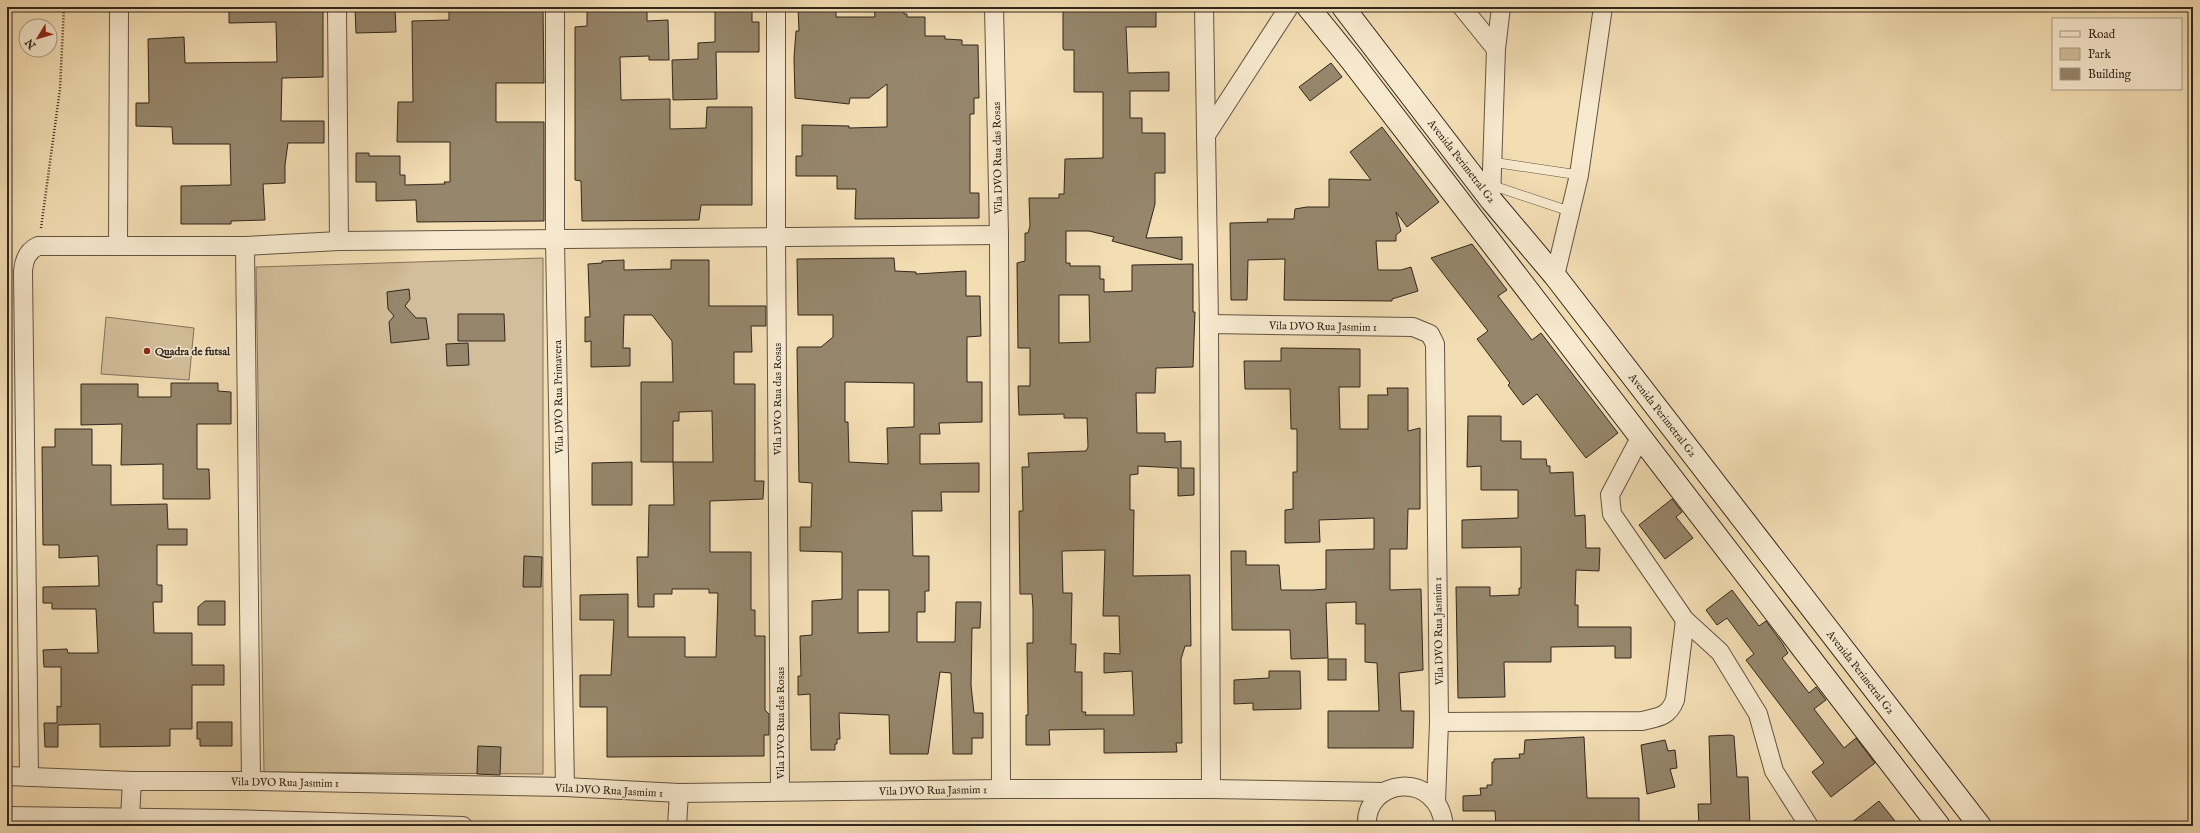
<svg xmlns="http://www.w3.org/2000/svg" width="2200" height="833" font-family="'IM FELL English',serif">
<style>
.green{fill:#d2be9a;stroke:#82725c}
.building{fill:#96866b;stroke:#32271d;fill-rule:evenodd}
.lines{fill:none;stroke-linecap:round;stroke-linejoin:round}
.lane-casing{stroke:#625442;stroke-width:10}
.street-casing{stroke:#625442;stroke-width:20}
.secondary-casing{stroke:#32271d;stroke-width:24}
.path{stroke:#32271d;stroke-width:2.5;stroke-dasharray:1 2;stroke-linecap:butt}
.lane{stroke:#f7e9ce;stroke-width:9}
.street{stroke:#f7e9ce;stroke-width:18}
.secondary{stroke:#f7e9ce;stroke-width:22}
.poi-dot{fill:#8f2418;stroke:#f7e9ce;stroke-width:1.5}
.labels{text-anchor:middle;stroke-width:3;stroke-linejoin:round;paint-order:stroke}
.street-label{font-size:11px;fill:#32271d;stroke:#f7e9ce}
.poi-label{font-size:11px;font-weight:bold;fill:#32271d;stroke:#f7e9ce;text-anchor:start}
</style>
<rect width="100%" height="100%" fill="#f3ddb3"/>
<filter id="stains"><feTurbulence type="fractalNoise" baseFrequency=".005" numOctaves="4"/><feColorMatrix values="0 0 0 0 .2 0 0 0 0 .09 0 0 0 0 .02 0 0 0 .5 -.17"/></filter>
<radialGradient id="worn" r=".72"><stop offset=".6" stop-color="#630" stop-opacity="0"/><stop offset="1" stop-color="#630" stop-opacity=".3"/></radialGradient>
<g class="green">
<path d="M543,258V774L264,772L256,267Z"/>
<path d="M106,317L194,328L189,380L101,374Z"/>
</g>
<g class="building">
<path d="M229,7H310V10L323,11V77L282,78L281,121H324V143H288L285,165V183L263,184L265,220L231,221V224H181V186L231,185L230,144H173L172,127L136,126V103H149L148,39L184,37L185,63L277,62L276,22L229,23Z"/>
<path d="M355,7H395L396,32L356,33Z"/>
<path d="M587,7H647V21L668,20L669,60H649V56L620,57L621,100L670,99V129L706,128L707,107H752V205H701L699,220L582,221L581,181L575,180V27L587,26Z"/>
<path d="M715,7H752V22H759V52H716L717,99L673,100L672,60L698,59V43L715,42Z"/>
<path d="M798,7H836V17H875L874,7H904V14H907V17H925V36H945V39L962,40V45H978L979,98H974V114H970V193H979V218L855,219L856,189H837V176H796V156H802V125L849,126V128L887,127V84L869,98H850L849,104L795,98L794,58L796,31H799Z"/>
<path d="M1065,7H1126V10L1156,11V27H1126L1128,73L1169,72V91H1130V118H1142V133H1165V173H1155V204L1146,238L1182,237V260L1112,241L1114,237L1089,231H1066V263H1070V266H1100V279H1104V292L1132,291V265L1193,264V312H1195L1193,367L1156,368L1155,393H1136L1137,433H1165V442L1181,441V468H1194V495L1178,496V468L1138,466V474L1130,475V510H1134L1133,576L1190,575L1191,646H1185L1181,659L1182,743H1176L1177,752L1104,753V729L1049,730L1050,745H1026V715H1028L1027,643H1033V608L1032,594H1020L1019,511H1023L1022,467H1029L1028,453L1086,451L1088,447L1087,418H1064V414L1019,415L1018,386H1030V348H1018L1017,263L1025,261V233H1028L1030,226L1029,198H1059V194H1064L1065,159L1103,158V92H1074V50H1064L1063,48V10ZM1059,295H1089L1090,342L1059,343ZM1105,550L1103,616H1119L1120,654L1104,653V673L1132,671L1134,715H1085L1086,712H1082V672H1075L1076,644H1071L1072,593H1063L1062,551Z"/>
<path d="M449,9H469V11H543L544,83H496V122H544V221L417,222L416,200L376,201V182H356V153H369V156H400V175H405V185L445,184L444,182H450V142H397L398,102H413L412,21L449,20Z"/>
<path d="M1331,63L1342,77L1310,101L1299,87Z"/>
<path d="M1382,127L1439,202L1407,227L1396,212L1401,231L1396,235V241H1376L1378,270H1401L1411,267L1418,291L1392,299V301L1284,300L1285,259L1248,260L1247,300H1231L1230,223L1268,222L1267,219H1294L1295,209L1307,207H1329V179L1371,180L1350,152Z"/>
<path d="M1472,244L1507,290L1498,296L1532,340L1541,333L1618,433L1586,458L1537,394L1523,405L1508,385L1510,383L1477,339L1488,331L1431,258Z"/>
<path d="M894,258L895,271L916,272V274L966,271V296H980L981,336L967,337V382H982V422L939,423L940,434H920V464L979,463V492H941L942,511H912L913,556H929V591H925V612H917V642H955L956,602H981L980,628H972L971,685L974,713H983V738H972V754H953L951,673L940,672L928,754H890L889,715L839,713L840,739H837V744H835V750H811L810,694L798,695V676H801L800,636L812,635V601L842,599V552L800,551V527H811L812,483L799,482L797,349L798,347H821L833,337V315H798L797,259ZM845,382L914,383V427L887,428L888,464L849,462L848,422H845ZM858,590H889V632L858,633Z"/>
<path d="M624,260V270L671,269V260H709V306H766V326H751L752,352H734V384H755V481H764L763,499L710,501V552H751V610H755V636H765V710L769,714V735H764V756L607,757V707H580V675H611L614,620H580V595L628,594V637H685V657H716L718,593H709V589H672V594H654V607H638L637,557H648L649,505H674L673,462H641V382H673L672,341L652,315H624L623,348H630V366L591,367V341L585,342V317H590L588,264L602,263V261ZM712,411L713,462H673V421H679V412Z"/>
<path d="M409,289L410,299L405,306L416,318H426L429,339L391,343L389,322L394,316L388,309L387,292Z"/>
<path d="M458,314H504L505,341H458Z"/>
<path d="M468,343L469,365L447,366L446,344Z"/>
<path d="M1281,348L1360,349V387H1339L1340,429H1368V395H1388L1387,388H1408V431L1420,428V509H1408L1407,549H1390V590L1421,589L1423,670L1399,673L1401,711H1414L1413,748H1328V711H1379L1377,663L1365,662V624H1356V602L1326,603L1328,658L1291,659L1290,630H1232L1231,551H1246V565H1279L1281,590H1313L1326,589V550L1374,549V518L1319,520L1320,542L1285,543V510L1293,509V472H1297V429H1291L1290,389H1245L1244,361H1281Z"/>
<path d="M171,383H218V391L231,392V424H197V469H209L210,499H163V464L121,465L122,424L81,425V384H138V397H171Z"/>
<path d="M1468,416H1501V441H1521V459H1546L1547,466H1550V473L1573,472L1575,516L1585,515L1586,548H1600L1599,571L1576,570L1575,605H1578V627H1631V658H1615V646L1551,647V662H1504L1505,697L1458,698L1456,587H1490V596L1519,595V588H1521V547L1462,548V520L1518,518V490H1481V466L1467,467Z"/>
<path d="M55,429H92V465H111V505L167,504L168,529H187V545H157V585H162V602H153L154,633H192V665H224V685H192V729H170V746L100,747V724L58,725V747H45L44,723H57V706L61,707V667H44L43,650L67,649L68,653H98L96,609H52V603H43V587L99,586L98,556L59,558V545H43L42,447H55Z"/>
<path d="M632,462V505H592V463Z"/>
<path d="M1672,499L1682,512L1676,517L1693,538L1665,559L1639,525Z"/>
<path d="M524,556L542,557L541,587H523Z"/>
<path d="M1732,590L1759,626L1766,621L1782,643L1788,653L1782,658L1809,693L1816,687L1826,700L1814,709L1844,748L1856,738L1875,763L1831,797L1812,772L1824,763L1746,660L1754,654L1727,618L1717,625L1706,610Z"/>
<path d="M205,601H225V625H198V607Z"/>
<rect x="1328" y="659" width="18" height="21"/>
<path d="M1269,671H1300L1301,709L1253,710V703L1234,704V680L1269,678Z"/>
<path d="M197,722H232V746H200V739H197Z"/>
<path d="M1730,735L1734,736L1737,777H1748L1750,826H1699L1698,804H1711L1709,736Z"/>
<path d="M1584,737L1587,798H1639V826H1496L1495,811H1463V796L1481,795L1480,788H1487V785H1492V762H1494V759L1520,758L1519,754H1524L1525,740Z"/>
<path d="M1665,740L1668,751L1675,750L1677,768L1670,769L1675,787L1647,794L1641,745Z"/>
<path d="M478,746L501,747L500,775L477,774Z"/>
<path d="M1879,801L1899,826H1847L1864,813Z"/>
</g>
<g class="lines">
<defs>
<g id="lane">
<path d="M1492,162L1579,175"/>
<path d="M1491,185L1572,212"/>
</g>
<g id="street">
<path d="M337,7L339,241"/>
<path d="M555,7V241L565,787"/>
<path d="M776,7V237L780,791"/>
<path d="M994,7L999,235L1001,789"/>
<path d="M1204,7L1209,324"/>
<path d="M1462,7L1496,49"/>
<path d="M1206,135L1289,7"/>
<path d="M1491,200L1496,49L1501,7"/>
<path d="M118,246L119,7"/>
<path d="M245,246L251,781"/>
<path d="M1555,276L1579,175L1603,7"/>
<path d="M1640,438L1610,495L1612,514L1685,620L1720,652L1758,714L1774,771L1809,826"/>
<path d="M1439,722L1642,721C1659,717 1668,717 1675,700L1685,620"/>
<path d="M7,776L132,781H251L565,787L679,793L1001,789H1211L1384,792"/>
<path d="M29,777L23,271C24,260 27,251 38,246H245L339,241L999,235"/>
<path d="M1211,789L1209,324L1413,327L1430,334L1435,344L1439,722L1436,802"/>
<path d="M7,816L228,819L463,826"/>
<path d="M130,817L132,781"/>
<path d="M677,826L679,793"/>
<path d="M1367,826C1364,778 1438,769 1444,826"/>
</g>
<g id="secondary">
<path d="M1308,7L1351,60L1939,826"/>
<path d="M1343,7L1491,200L1555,276L1980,826"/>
</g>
</defs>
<use href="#lane" class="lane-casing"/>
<use href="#street" class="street-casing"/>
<use href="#secondary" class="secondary-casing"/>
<path class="path" d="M41,228L60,89L64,7"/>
<use href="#lane" class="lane"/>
<use href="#street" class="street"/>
<use href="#secondary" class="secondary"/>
</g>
<circle class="poi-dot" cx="147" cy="351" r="4"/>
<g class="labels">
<g class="street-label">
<text transform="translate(997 158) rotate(-91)" y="4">Vila DVO Rua das Rosas</text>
<text transform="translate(1462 161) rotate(52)" y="4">Avenida Perimetral G2</text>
<text transform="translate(1323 326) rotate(1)" y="4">Vila DVO Rua Jasmim 1</text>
<text transform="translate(558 397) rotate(-91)" y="4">Vila DVO Rua Primavera</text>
<text transform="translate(777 399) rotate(-90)" y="4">Vila DVO Rua das Rosas</text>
<text transform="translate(1663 415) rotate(52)" y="4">Avenida Perimetral G2</text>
<text transform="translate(1438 631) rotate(-91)" y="4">Vila DVO Rua Jasmim 1</text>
<text transform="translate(1861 672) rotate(52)" y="4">Avenida Perimetral G2</text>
<text transform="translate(780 723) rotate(-90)" y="4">Vila DVO Rua das Rosas</text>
<text transform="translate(285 782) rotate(1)" y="4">Vila DVO Rua Jasmim 1</text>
<text transform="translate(609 790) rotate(3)" y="4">Vila DVO Rua Jasmim 1</text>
<text transform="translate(933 790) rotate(-1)" y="4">Vila DVO Rua Jasmim 1</text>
</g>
<g class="poi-label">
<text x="155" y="355">Quadra de futsal</text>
</g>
</g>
<rect width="2200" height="833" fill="none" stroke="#f3ddb3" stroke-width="24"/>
<rect x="8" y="8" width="2184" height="817" fill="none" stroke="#32271d" stroke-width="2"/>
<rect x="12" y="12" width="2176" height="809" fill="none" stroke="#32271d"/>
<rect x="2052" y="18" width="130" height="72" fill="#f7e9ce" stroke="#a89b87"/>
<rect x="2060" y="31" width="20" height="6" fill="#f7e9ce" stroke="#a89b87"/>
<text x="2088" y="38" font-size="12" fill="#32271d">Road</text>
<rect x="2060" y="48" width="20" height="12" fill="#d2be9a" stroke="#a89b87"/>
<text x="2088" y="58" font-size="12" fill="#32271d">Park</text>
<rect x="2060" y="68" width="20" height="12" fill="#96866b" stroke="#a89b87"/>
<text x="2088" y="78" font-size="12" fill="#32271d">Building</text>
<g transform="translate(38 38) rotate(232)"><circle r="19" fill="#f7e9ce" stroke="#a89b87"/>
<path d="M0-3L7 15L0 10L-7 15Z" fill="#8f2418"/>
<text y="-6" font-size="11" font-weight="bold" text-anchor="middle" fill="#32271d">N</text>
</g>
<rect width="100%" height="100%" filter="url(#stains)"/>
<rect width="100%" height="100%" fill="url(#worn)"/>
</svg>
